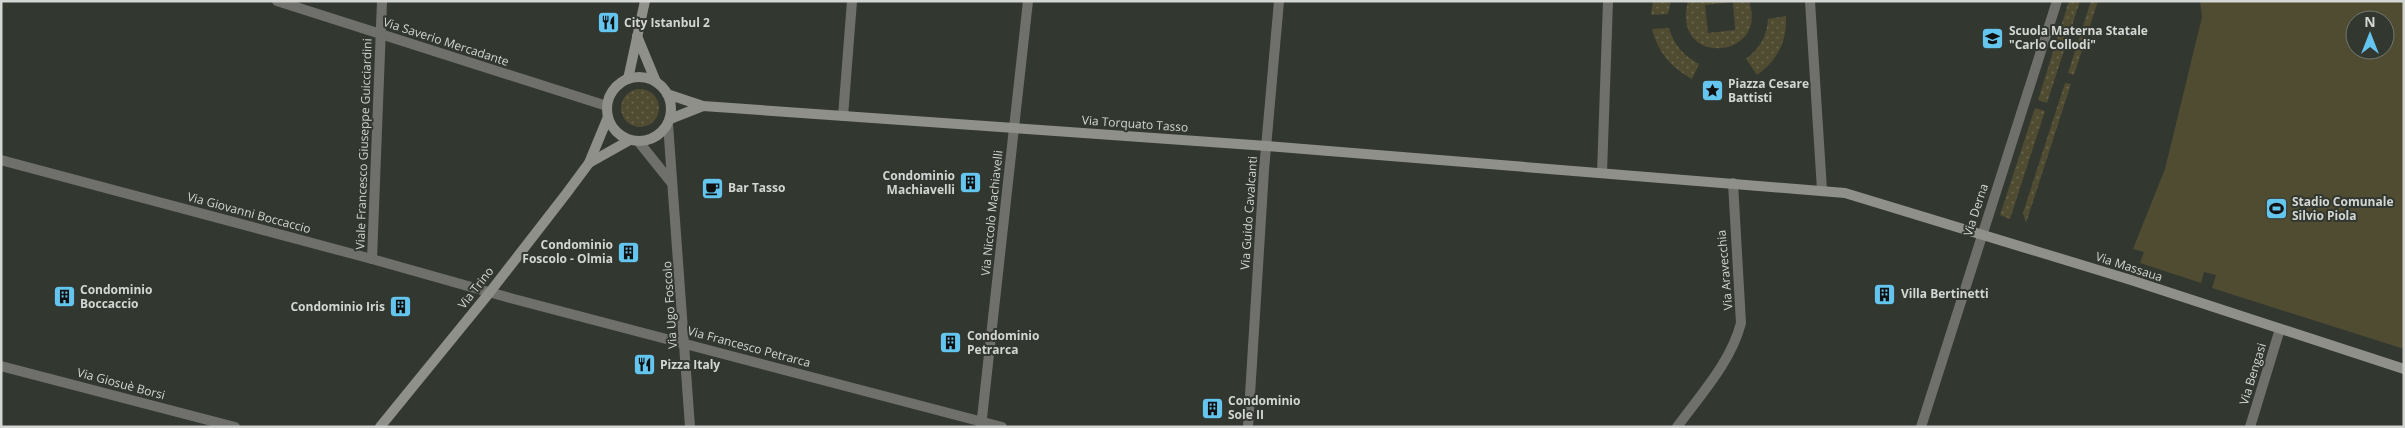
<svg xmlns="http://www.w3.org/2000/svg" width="2405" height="428" font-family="'Open Sans',sans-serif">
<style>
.grass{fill:url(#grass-dots);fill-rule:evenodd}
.pitch{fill:#504c32;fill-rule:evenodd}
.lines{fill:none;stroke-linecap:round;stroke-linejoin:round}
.street{stroke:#6f706c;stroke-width:10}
.secondary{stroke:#8f908a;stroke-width:10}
.labels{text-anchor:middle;stroke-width:4;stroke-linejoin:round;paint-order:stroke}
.poi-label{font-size:12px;font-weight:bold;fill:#d3d6d2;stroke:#323730;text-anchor:start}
.street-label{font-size:12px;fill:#d3d6d2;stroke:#323730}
</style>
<defs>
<pattern id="grass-dots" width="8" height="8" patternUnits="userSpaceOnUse" patternTransform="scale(1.25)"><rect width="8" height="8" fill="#504c32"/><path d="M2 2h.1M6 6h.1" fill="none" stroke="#68654f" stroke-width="1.8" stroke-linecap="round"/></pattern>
</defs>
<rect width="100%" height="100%" fill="#323730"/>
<g class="grass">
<path d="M1653,1H1671L1668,14L1651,15Z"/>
<path d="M1688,1H1749C1770,60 1670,68 1688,1ZM1733,2L1735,30L1708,33L1705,5Z"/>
<path d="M2069,1H2080L2047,103L2038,100Z"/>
<path d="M2091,1H2098L2074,75L2068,73Z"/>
<path d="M1786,16C1787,41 1778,60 1757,75L1746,59C1760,48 1767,36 1768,19Z"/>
<path d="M1669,28C1674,45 1683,55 1699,64L1692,79C1670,66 1659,54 1652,29Z"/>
<path d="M2065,83L2071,84L2026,223L2023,213Z"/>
<circle cx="640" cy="108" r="19"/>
<path d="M2035,108L2045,111L2010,219L2000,215Z"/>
</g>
<path class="pitch" d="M2200,1H2404V349L2212,288L2216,275L2204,272L2201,283L2140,263L2144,252L2133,249L2165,169L2202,17ZM2355,20H2385V50H2355Z"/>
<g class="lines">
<g class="street">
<path d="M277,1L607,106"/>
<path d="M1810,1L1822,190"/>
<path d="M843,116L852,1"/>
<path d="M668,124L690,427"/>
<path d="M638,141L671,182"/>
<path d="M1,160L372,259L510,298L1002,427"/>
<path d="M1602,173L1608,1"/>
<path d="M372,259L382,1"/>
<path d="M1,366L235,427"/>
<path d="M981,427L1028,1"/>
<path d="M1248,427L1264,170L1279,1"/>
<path d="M1677,427C1701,394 1731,362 1741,323L1733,183"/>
<path d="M1921,427L2057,1"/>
<path d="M2250,427L2280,329"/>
</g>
<g class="secondary">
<path d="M637,36L656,82"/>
<circle cx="639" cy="109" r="32"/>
<path d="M628,79L645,1"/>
<path d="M667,94L703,106L1267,146L1845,193L2131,280L2404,369"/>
<path d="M670,119L703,106"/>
<path d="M589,163L630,140"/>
<path d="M380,427L490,292L566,194L589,163L608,117"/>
</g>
</g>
<defs>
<symbol id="restaurant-square" viewBox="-11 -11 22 22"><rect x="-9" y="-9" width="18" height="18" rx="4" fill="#64c5ee" stroke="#323730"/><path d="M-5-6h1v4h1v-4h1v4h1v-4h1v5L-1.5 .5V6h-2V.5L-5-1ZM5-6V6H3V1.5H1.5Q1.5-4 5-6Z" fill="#111"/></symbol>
<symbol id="school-square" viewBox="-11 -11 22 22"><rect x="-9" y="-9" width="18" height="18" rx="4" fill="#64c5ee" stroke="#323730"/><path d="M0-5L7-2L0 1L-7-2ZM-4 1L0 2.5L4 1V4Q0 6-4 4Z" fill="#111"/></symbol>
<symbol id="sight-square" viewBox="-11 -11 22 22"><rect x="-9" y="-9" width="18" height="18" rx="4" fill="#64c5ee" stroke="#323730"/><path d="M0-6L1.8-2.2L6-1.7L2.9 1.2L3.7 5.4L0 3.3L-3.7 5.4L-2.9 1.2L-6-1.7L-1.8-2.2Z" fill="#111"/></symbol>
<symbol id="building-square" viewBox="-11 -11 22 22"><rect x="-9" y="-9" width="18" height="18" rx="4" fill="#64c5ee" stroke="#323730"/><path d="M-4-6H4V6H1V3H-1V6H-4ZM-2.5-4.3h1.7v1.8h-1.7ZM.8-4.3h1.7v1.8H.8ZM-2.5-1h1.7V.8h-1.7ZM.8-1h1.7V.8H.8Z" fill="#111"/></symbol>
<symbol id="cafe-square" viewBox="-11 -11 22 22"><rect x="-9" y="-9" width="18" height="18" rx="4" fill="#64c5ee" stroke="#323730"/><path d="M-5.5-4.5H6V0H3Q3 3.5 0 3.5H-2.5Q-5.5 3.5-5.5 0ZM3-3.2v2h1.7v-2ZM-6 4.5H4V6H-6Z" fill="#111"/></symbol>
<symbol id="stadium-square" viewBox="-11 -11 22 22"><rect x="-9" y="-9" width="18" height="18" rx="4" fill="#64c5ee" stroke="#323730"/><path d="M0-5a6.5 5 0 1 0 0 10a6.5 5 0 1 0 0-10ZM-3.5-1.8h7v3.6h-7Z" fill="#111"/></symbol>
</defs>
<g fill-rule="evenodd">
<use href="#restaurant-square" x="596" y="10" width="25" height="25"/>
<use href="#school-square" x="1980" y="26" width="25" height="25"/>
<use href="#sight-square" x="1700" y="78" width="25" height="25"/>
<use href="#building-square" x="958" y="170" width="25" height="25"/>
<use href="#cafe-square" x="700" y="176" width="25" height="25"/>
<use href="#stadium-square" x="2264" y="196" width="25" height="25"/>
<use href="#building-square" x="616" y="240" width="25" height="25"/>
<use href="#building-square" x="1872" y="282" width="25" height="25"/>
<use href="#building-square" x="52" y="284" width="25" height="25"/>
<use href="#building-square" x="388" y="294" width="25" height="25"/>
<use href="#building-square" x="938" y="330" width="25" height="25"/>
<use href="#restaurant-square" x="632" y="352" width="25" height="25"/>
<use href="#building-square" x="1200" y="396" width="25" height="25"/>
</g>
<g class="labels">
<g class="poi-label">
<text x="624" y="27">City Istanbul 2</text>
<text x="2009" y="35">Scuola Materna Statale<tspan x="2009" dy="14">"Carlo Collodi"</tspan></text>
<text x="1728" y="88">Piazza Cesare<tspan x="1728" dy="14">Battisti</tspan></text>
<text x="955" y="180" text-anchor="end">Condominio<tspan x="955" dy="14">Machiavelli</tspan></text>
<text x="728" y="192">Bar Tasso</text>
<text x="2292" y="206">Stadio Comunale<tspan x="2292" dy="14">Silvio Piola</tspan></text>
<text x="613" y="249" text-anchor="end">Condominio<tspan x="613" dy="14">Foscolo - Olmia</tspan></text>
<text x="80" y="294">Condominio<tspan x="80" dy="14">Boccaccio</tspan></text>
<text x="1901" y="298">Villa Bertinetti</text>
<text x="385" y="311" text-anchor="end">Condominio Iris</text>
<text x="967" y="340">Condominio<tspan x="967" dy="14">Petrarca</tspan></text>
<text x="660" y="369">Pizza Italy</text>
<text x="1228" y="405">Condominio<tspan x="1228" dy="14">Sole II</tspan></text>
</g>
<g class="street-label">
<text transform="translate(446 42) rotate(18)" y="4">Via Saverio Mercadante</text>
<text transform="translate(1135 124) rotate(4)" y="4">Via Torquato Tasso</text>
<text transform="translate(364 144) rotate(-88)" y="4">Viale Francesco Giuseppe Guicciardini</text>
<text transform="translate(1976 210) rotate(-72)" y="4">Via Derna</text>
<text transform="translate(249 213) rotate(15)" y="4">Via Giovanni Boccaccio</text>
<text transform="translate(992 213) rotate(-84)" y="4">Via Niccolò Machiavelli</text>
<text transform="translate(1249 213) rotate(-86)" y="4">Via Guido Cavalcanti</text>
<text transform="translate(2129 267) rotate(18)" y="4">Via Massaua</text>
<text transform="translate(1725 270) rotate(-95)" y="4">Via Aravecchia</text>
<text transform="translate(476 288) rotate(-52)" y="4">Via Trino</text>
<text transform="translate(670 305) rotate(-94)" y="4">Via Ugo Foscolo</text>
<text transform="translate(749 347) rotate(15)" y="4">Via Francesco Petrarca</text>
<text transform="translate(2253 374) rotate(-73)" y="4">Via Bengasi</text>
<text transform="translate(121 384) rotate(15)" y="4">Via Giosuè Borsi</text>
</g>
</g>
<rect width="2405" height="428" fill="none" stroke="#d3d6d2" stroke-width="5"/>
<g transform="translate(2370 35)"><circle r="24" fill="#323730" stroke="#727771"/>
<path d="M0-4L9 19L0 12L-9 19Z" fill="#64c5ee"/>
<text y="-8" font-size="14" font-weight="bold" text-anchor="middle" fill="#d3d6d2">N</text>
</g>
</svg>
